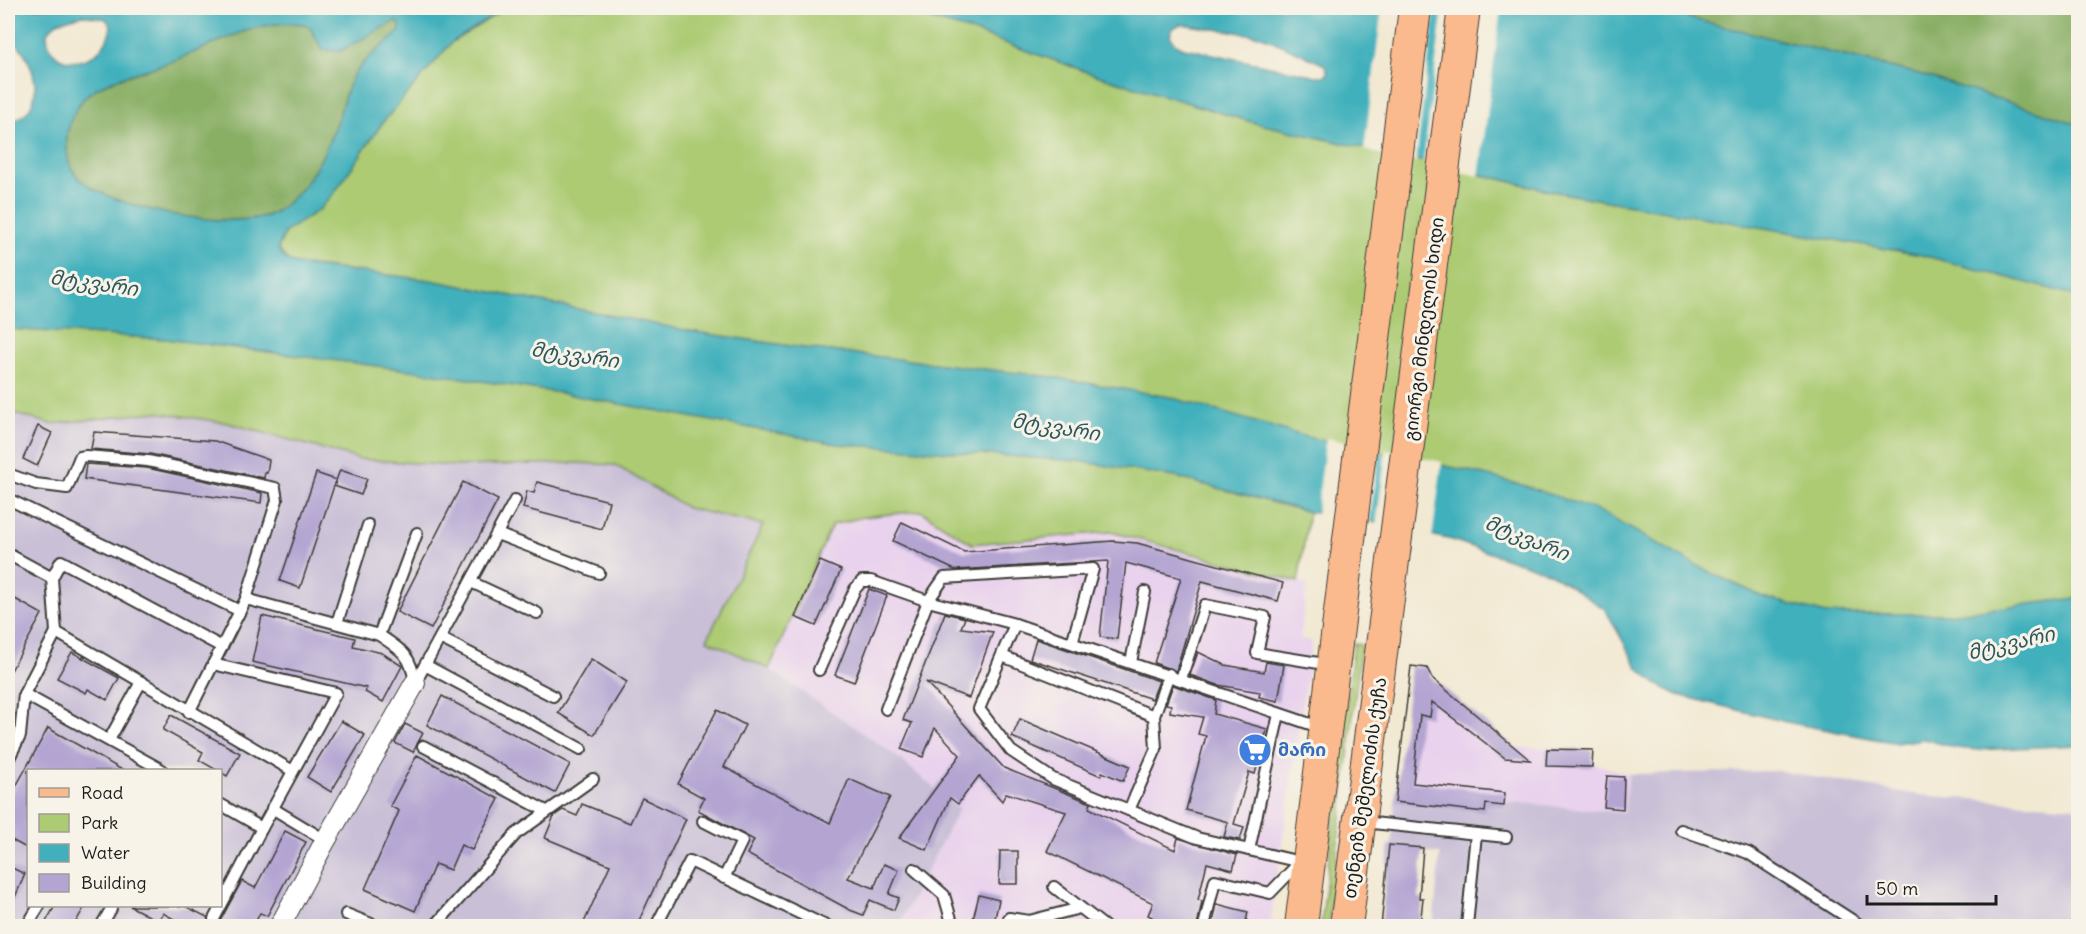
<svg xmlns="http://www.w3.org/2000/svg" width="2086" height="934" font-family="Delius,'Noto Sans Georgian',sans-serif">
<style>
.built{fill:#e9d2ed}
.industrial{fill:#c9bfd7;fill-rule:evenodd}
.green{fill:#accb73;stroke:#647448;stroke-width:1.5}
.forest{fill:#89af65;stroke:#526640;stroke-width:1.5}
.water{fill:#41b0bc;stroke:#2e666c;stroke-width:1.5;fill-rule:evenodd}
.pier{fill:#f2e9d3}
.building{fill:#b3a4d2}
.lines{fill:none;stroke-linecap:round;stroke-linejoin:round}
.service-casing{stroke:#3c3b37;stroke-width:14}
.minor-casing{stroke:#3c3b37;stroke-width:22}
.primary-casing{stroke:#3c3b37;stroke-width:34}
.service{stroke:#fff;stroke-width:10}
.minor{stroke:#fff;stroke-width:20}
.primary{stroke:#fbba8d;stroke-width:32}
.labels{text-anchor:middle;stroke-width:6;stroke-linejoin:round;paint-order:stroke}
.street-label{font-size:18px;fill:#1c1c1c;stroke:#f7f3e8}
.shop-label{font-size:18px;font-weight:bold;fill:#366cbe;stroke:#f7f3e8;text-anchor:start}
.water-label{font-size:20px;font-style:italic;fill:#2b575c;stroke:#f7f3e8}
</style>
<rect width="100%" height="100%" fill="#f7f3e8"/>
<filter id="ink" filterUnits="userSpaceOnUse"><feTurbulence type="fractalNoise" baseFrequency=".0167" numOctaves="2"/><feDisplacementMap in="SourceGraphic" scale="12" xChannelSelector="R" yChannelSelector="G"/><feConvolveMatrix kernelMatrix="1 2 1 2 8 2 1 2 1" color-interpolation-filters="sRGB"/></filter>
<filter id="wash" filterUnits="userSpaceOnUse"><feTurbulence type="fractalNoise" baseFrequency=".008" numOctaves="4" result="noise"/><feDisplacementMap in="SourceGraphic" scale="24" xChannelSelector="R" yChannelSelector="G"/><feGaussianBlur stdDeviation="1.35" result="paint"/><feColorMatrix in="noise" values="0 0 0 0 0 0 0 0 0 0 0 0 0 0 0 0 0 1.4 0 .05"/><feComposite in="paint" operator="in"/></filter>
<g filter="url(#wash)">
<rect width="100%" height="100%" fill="#f2e9d3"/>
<g class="built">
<path d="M921,511L972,544L1111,532L1307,584L1300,639L1312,641L1270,926H898L959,809L895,755L769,669L832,525L863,517Z"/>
<path d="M1411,666L1427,668L1434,683L1436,682L1515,747L1593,750V763L1629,774L1624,813L1505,801L1485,812L1395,802Z"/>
</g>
<g class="industrial">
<path d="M156,411L228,423L359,459L457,466L576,463L615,465L646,483L742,522L764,525L708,640L769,669L895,755L959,809L898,926H8V412L51,424ZM28,770H220V906H28Z"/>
<path d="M1779,771L1919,795L2078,807V926H1433L1440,854L1391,849L1395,802L1485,812L1486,804L1504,801L1624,813L1629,774Z"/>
</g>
<g class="green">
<path d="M506,8H890L968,30L1099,76L1255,123L1561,193L1922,255L2078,296V598L1949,614H1826L1763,597L1703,569L1469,471L1307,437L1169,397L1052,377L804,348L695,332L430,280L290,263L278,249L285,232L319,210L335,192L383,122L452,42Z"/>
<path d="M8,329L166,339L417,371L560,393L838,444L1078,461L1175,477L1309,512L1298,582L1111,532L972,544L921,511L863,517L832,525L769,669L707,640L763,525L687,508L615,465L576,463L457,466L359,459L228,423L156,412L51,424L8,412Z"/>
<path d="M1354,644L1361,645L1328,926H1321Z"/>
</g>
<g class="forest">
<path d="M1648,8H2078V124L1922,75Z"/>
<path d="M395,21L400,24V31C387,45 359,64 352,79C345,91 343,105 338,118C326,153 309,190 277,211C240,234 101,209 74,174C66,163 66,148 67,135C70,118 79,99 94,90C118,76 150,70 175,60C219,44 256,18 305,24L311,28L323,50L340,51Z"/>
</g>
<g class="water">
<path d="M8,8H506L452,42L383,122L335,192L319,210L285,232L278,248C283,259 289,263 301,265L430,280L695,332L804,348L1052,377L1169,397L1307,437L1469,471L1526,486L1599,511L1703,569L1763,597L1826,614H1949L2078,598V745L1978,750L1956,748L1924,739L1896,743L1786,722L1678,695L1656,684L1638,668L1605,609L1550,573L1452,540L1375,522L1309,512L1175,477L1078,461L838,444L560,393L417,371L166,339L8,329V122C51,113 36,55 8,36ZM83,15L106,19L111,26C105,69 47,75 47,33L57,22ZM395,21L400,24V31C385,46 366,56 354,75C346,87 343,103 339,117C326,153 309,189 277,211C240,235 102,209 75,174C66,163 66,148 67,135C70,118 79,99 94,90C118,75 150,70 175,60C218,44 256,18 305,24L310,28L323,50L340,51Z"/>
<path d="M890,8H1648L1922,75L2078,124V296L1922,255L1561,193L1255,123L1099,76L968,30ZM1181,24L1262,36L1325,65L1328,73L1325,76H1316L1184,48L1174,43L1170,35L1173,28Z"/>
</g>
<g class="pier">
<path d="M1382,8H1435L1416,162L1364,150Z"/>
<path d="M1443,8H1501L1479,176L1423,163Z"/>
<path d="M1326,438L1379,449L1369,525L1316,516Z"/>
<path d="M1386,450L1442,462L1432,538L1376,526Z"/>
</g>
<g id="blocks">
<g class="building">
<path d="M38,426L52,433L37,466L23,459Z"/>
<path d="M94,432L215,441L269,460L267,473L265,472L264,478L150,454L91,449Z"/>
<path d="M86,464L147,468L262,493L261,503L84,479Z"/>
<path d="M340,470L367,479L361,495L334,486Z"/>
<path d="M316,473L336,480L300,588L280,581Z"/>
<path d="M463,482L498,500L431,629L397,612Z"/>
<path d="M537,482L609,501L602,529L523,508L527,491L534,493Z"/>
<path d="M902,522L964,552L1113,541L1137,543L1283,583L1278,601L1202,581L1176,671L1154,663L1181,578L1126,563L1117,639L1100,637L1108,561L955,570L893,541Z"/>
<path d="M820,561L841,570L816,626L795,617Z"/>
<path d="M869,589L887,596L854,682L835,675Z"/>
<path d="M8,595L42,614L8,676Z"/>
<path d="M945,613L965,618L961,628L993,632L969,698L926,682L1004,768L1091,803L1089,808L1175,850L1178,838L1237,855L1233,870L1207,863L1198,900L1202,901L1197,927H1147L1152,917L1148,915L1153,903L1047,851L1066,812L1006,793L1002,801L979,776L958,804L950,798L927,850L899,838L960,755L935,728L923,757L901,749L912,723L903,720Z"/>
<path d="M262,616L355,638L353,646L382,653L402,666L383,702L365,692L367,688L252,662Z"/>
<path d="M1036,639L1159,681L1152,699L1030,659Z"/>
<path d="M72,652L119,678L107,700L88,689L86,693L57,678Z"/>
<path d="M1198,652L1225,665L1264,672L1266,662L1284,665L1278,701L1259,697L1260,692L1218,685L1190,675Z"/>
<path d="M591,659L627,682L594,735L558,713Z"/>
<path d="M1411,666L1427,668L1432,678L1530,760L1505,758L1432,702L1430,717L1420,715L1413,783L1505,793L1504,806L1486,804L1485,812L1395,802Z"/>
<path d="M1173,685L1216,700L1214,714L1267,729L1255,774L1249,772L1234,824L1244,827L1240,840L1224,837L1228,822L1186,810L1206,736L1198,734L1203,717L1170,712L1171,705L1166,704Z"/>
<path d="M442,696L570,764L555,793L427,725Z"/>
<path d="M717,710L745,725L724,767L830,823L849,779L890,797L848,878L874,888L884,864L899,870L889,894L899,898L894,910L870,900L863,915L850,910L747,854L754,840L698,810L704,798L678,784Z"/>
<path d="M171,715L240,753L227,776L199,760L203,752L163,730Z"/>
<path d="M1020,719L1130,766L1123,781L1102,772L1101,776L1012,737Z"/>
<path d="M341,721L365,735L331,792L307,777Z"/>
<path d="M405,724L423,733L413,752L395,743Z"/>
<path d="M48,728L124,771H28V849L8,838V801Z"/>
<path d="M1547,749L1593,750L1592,767L1546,766Z"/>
<path d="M417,755L499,799L472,850L461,845L450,870L435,864L415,911L365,889L399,811L390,806Z"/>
<path d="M1607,776L1624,777L1623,809L1604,807Z"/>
<path d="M642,798L686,819L636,927H582L610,865L545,838L554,816L563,810L577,816L582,804L630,823Z"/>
<path d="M285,831L306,842L267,916L260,913L253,927H188L163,913L158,921L130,906H185L207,917L210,925L217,926L242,881L255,888Z"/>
<path d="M1389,845L1423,848L1419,898H1423L1420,927H1381Z"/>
<path d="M1000,851H1018V884H999Z"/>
<path d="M8,866L25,874L8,913Z"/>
<path d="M979,895L999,900L993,927H971Z"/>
<path d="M1217,904L1248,912L1245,927H1212Z"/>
<path d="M55,906H85L73,927H43Z"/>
</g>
</g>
</g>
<g filter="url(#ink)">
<use href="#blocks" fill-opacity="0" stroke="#3c3b37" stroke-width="1.5"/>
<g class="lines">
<defs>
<g id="service">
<path d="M8,474L36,484L67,488L80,457L86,456L148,461L275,488L277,500L246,599"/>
<path d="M8,499L240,611"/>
<path d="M497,534L599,573"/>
<path d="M8,554L52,578L56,632"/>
<path d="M52,578L61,561L222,647"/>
<path d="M471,582L537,613"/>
<path d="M337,623L368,525"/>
<path d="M1015,624L979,709L1011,751L1053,779L1197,838L1305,863"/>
<path d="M379,635L417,533"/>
<path d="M440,638L553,696"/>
<path d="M1002,656L1154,716"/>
<path d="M1131,662L1145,592"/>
<path d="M213,664L336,693L262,828L220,804"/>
<path d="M425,665L515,500"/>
<path d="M819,670L855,589L862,581H871L928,601L1015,624L1322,728"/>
<path d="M1181,679L1205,605L1265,617L1257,653L1331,665"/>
<path d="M415,683L425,665L581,749"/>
<path d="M24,694L162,770"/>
<path d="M886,709L928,601L944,578L1093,569L1072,643"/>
<path d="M189,712L246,599L379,635C402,650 411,655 415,683"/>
<path d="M109,740L141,682"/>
<path d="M423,746L546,811"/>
<path d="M8,760L20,736L24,694L56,632L293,771"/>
<path d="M272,808L325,840"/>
<path d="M1129,810L1156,749L1154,716L1169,674"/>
<path d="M703,821L742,841L724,878"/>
<path d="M1363,822L1506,837"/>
<path d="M1681,830L1748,853L1861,926"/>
<path d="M1249,850L1279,714"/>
<path d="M914,869L944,895L953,926"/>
<path d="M1054,887L1104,926"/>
<path d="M346,914L376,926"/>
<path d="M1009,918L1029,921L1080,908"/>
<path d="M214,919L262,828"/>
<path d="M27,926L39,906"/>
<path d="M101,926L111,909"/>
<path d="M435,926L516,834L593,779"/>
<path d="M656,926L690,861L826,926"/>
<path d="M1204,926L1215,880L1270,893L1300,862"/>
<path d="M1467,926L1476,834"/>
</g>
<path id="minor" d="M280,926L323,845L415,683"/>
<g id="primary">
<path d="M1301,926L1415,8"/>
<path d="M1346,926L1464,8"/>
</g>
</defs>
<use href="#service" class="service-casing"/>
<use href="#minor" class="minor-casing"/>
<use href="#primary" class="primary-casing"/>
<use href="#service" class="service"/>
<use href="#minor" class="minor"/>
<use href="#primary" class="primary"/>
</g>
</g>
<defs>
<symbol id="supermarket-disc" viewBox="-11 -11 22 22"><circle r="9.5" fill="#3f7fe0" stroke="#f7f3e8"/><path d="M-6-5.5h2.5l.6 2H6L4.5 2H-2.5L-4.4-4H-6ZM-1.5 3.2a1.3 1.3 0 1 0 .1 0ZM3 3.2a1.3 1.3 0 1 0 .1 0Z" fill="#fff"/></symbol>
</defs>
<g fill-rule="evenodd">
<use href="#supermarket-disc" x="1236" y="731" width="38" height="38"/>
</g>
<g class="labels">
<g class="street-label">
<text transform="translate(1424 329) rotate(-83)" y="6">გიორგი მინდელის ხიდი</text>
<text transform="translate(1365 788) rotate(-82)" y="6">თენგიზ შეშელიძის ქუჩა</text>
</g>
<g class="shop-label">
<text x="1278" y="756">მარი</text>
</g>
<g class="water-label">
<text transform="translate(94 283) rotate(8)" y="7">მტკვარი</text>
<text transform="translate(575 355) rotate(8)" y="7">მტკვარი</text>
<text transform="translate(1056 427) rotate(9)" y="7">მტკვარი</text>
<text transform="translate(1527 538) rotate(22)" y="7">მტკვარი</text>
<text transform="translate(2011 643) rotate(-13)" y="7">მტკვარი</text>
</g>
</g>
<rect width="2086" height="934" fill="none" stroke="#f7f3e8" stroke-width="30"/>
<rect x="27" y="769" width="195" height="138" fill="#f7f3e8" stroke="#9f9d96" stroke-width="1.5"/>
<rect x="39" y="788" width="30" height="9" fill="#fbba8d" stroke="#9f9d96" stroke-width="1.5"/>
<text x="81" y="799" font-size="18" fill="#1c1c1c">Road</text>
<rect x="39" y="814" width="30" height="18" fill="#accb73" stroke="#9f9d96" stroke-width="1.5"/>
<text x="81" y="829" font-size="18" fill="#1c1c1c">Park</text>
<rect x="39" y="844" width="30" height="18" fill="#41b0bc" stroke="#9f9d96" stroke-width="1.5"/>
<text x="81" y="859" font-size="18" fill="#1c1c1c">Water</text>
<rect x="39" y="874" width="30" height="18" fill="#b3a4d2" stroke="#9f9d96" stroke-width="1.5"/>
<text x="81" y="889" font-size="18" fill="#1c1c1c">Building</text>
<path d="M1867 895v9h129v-9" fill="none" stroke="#1c1c1c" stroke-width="3"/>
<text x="1876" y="895" font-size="18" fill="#1c1c1c" stroke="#f7f3e8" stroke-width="4.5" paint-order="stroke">50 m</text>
</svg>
